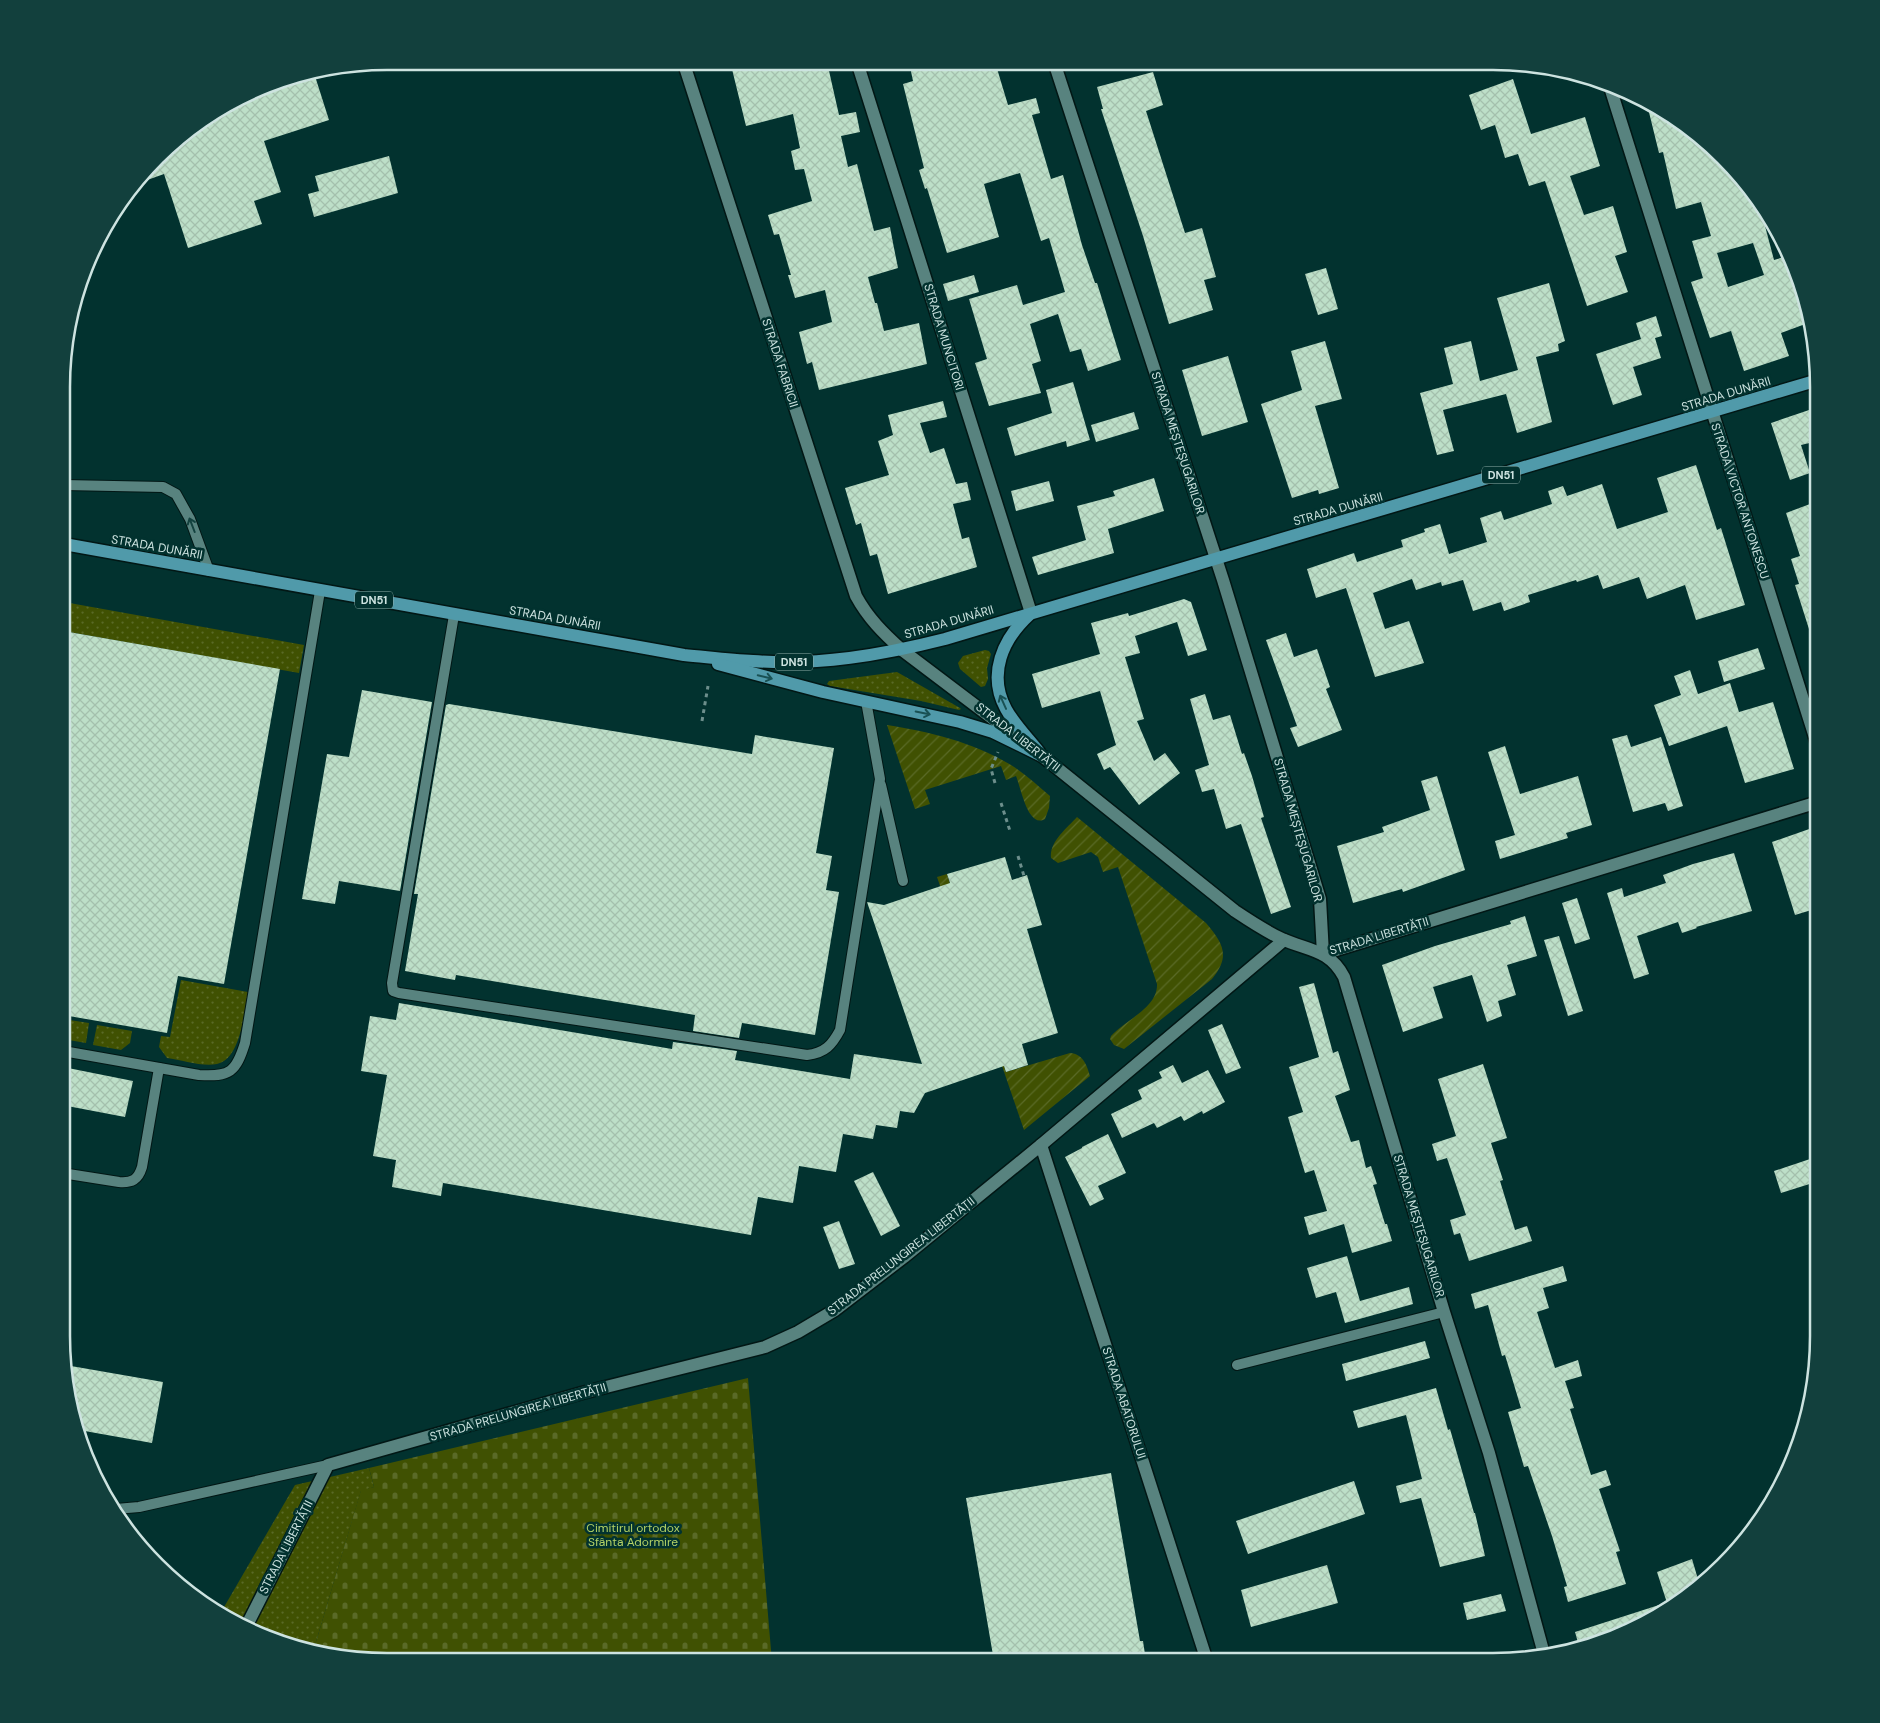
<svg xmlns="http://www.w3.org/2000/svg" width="1880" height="1723" font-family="'DM Sans',sans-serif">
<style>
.grass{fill:url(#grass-dots)}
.cemetery{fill:url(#cemetery-stones)}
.garden{fill:url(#garden-furrows)}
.building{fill:url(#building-cross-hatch);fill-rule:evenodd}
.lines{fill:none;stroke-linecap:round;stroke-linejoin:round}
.service-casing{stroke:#021715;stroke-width:12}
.minor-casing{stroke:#021715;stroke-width:15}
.tertiary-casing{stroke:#021715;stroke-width:15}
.primary-casing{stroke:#021715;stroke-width:15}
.path{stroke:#6d8f8c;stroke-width:3;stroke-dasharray:4 4;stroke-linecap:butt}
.service{stroke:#58837f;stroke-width:10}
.minor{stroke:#58837f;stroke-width:12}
.tertiary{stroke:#58837f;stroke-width:12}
.primary{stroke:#509aaa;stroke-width:12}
.oneway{stroke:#13423f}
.oneway2{stroke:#195154}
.labels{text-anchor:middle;stroke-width:5;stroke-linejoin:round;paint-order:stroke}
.shield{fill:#02322f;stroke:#90aeab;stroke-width:1}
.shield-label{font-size:11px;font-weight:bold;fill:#cde3e0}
.street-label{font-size:12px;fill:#cde3e0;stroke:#02322f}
.park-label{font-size:12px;fill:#b4d266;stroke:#02322f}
.rim{fill:none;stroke:#cde3e0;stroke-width:2.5}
</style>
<defs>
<pattern id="grass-dots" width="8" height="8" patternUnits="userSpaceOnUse" patternTransform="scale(1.25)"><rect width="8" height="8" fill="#405102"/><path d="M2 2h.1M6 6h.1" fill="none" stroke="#5a6a27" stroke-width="1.8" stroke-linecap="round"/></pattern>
<pattern id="cemetery-stones" width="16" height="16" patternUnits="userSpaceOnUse" patternTransform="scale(1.25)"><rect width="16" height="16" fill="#405102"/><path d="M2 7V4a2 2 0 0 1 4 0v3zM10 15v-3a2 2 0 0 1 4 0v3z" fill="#5a6a27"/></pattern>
<pattern id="garden-furrows" width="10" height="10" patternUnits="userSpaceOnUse" patternTransform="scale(1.25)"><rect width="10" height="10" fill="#405102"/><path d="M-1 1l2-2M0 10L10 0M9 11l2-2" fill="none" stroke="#5a6a27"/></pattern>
<pattern id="building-cross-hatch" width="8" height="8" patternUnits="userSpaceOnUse" patternTransform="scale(1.25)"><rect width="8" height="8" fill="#bddfc8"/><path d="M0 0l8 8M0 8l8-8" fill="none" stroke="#a4c0ad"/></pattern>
</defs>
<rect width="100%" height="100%" fill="#02322f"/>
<g class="grass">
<path d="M64,602L304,645L299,673L63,631Z"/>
<path d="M985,650L989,651L991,654L987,668L988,679L985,686L981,687L960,669L958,663L963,656Z"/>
<path d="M897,672L960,708L961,709L959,710L921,701L830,686L827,684L829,681Z"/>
<path d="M181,980L248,992C244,1012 241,1059 217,1064C202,1067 182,1060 167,1058L159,1047L161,1036L170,1037Z"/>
<path d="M63,1019L89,1023L86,1043L63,1039Z"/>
<path d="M97,1025L132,1031L130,1043L121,1050L93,1045Z"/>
<path d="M369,1468L374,1487L361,1491L313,1652L243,1628L220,1614L295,1485Z"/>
</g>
<path class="cemetery" d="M748,1378L772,1662H386L323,1655L313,1652L361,1490L374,1487L369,1468Z"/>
<g class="garden">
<path d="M887,725C930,732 973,742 1011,765C1025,774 1037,785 1050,796L1049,808L1045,819C1028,829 1021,788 1016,776L1006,780L1001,766L925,790L930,804L915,809Z"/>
<path d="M1077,817L1206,923C1223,943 1231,956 1212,979L1124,1049L1114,1045L1110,1039L1111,1036C1125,1020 1158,1008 1157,984L1118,867L1103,872L1098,857L1091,852L1058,863L1051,858C1049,842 1067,828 1077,817Z"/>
<path d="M947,874L1006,1072L1070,1053C1083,1054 1087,1065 1090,1076L1024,1130L937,877Z"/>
</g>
<g class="building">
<path d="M730,61L827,62L839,115L856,112L860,132L841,136L848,167L857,164L874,231L890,227L893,243L898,268L868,277L875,303H877L884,331L919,323L927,364L819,390L812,362L807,364L799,332L832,322L825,290L795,298L788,275H791L779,234L774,235L768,215L812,201L804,169L795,170L791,151L800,148L793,114L746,126Z"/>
<path d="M909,62H995L1008,105L1036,98L1040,113L1032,115L1051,179L1063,175L1082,245L1095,283H1097L1121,360L1088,371L1081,349L1070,352L1058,314L1030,324L1041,361L1032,364L1041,393L989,406L975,363L987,359L969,299L1017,285L1023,305L1065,292L1049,238L1041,241L1020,173L984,184L999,237L947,253L927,188L925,189L919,170L924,168L903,84L913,81Z"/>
<path d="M1153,72L1163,105L1146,111L1185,233L1202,228L1216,277L1204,280L1213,310L1169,324L1143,236L1101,109H1103L1097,87Z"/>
<path d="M314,73L329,120L264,141L281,192L254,201L262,224L188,248L164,174L139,183L172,142L282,79Z"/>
<path d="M1513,79L1531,134L1585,117L1600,166L1570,176L1584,215L1613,206L1627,252L1615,256L1628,292L1587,306L1545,181L1529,186L1518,154L1505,158L1495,125L1481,130L1469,95Z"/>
<path d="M1646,100L1692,129L1738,172L1760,207L1774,260L1790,255L1792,259L1808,323L1781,333L1789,356L1744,371L1731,331L1710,338L1691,282L1703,278L1692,241L1711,236L1701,202L1676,209L1663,152L1659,153ZM1753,243L1764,275L1728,287L1717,253Z"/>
<path d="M389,156L398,193L314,217L308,194L319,191L315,176Z"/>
<path d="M1326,268L1338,309L1318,315L1305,274Z"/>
<path d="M974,275L979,292L948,301L943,284Z"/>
<path d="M1549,283L1565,341L1558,344L1559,351L1536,357L1552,422L1517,433L1506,394L1443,410L1454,451L1437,455L1420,393L1453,384L1444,348L1471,341L1480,381L1518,370L1497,298Z"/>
<path d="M1656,316L1662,336L1655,338L1661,358L1633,367L1642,395L1613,405L1596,354L1641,339L1636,323Z"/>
<path d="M1325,341L1342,399L1315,406L1339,488L1319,494L1318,490L1292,498L1261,404L1302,390L1291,351Z"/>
<path d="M1228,356L1248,422L1202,436L1182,370Z"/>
<path d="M1073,382L1090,440L1067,447L1066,441L1015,456L1007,428L1052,413L1046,390Z"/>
<path d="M943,401L947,417L920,423L930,453L944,448L956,484L967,482L971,500L953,504L962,539L969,537L977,567L888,594L877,554L870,556L861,523L856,525L845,488L889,475L878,441L893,435L888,415Z"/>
<path d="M1818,407V441L1801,445L1810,473L1790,480L1771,423Z"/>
<path d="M1134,412L1139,429L1096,442L1091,425Z"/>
<path d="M1696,465L1717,530L1721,528L1745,605L1696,620L1685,585L1647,599L1639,577L1603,589L1598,575L1577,582L1576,580L1528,595L1530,602L1504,611L1501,602L1473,611L1463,580L1442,586L1441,582L1416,590L1412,579L1373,593L1385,629L1409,621L1424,663L1375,677L1346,588L1316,598L1307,569L1354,553L1357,562L1403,547L1401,540L1425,532L1424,529L1440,524L1449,554L1487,542L1480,518L1501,511L1504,520L1552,504L1548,491L1563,486L1567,496L1602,484L1617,529L1668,512L1657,478Z"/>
<path d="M1154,478L1164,511L1108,529L1114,553L1038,575L1032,557L1086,540L1077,506L1115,496L1113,491Z"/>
<path d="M1049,481L1054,501L1016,511L1011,491Z"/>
<path d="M1818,501V647L1815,648L1795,585L1799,584L1791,559L1800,556L1786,513Z"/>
<path d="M1184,599L1191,602L1207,650L1188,656L1177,622L1135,636L1140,653L1125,657L1144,719L1137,721L1154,761L1165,753L1180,773L1139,805L1110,767L1104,770L1097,754L1116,745L1100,691L1042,708L1032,674L1100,654L1091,623L1128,613L1129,616Z"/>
<path d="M63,631L280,669L224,984L178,976L167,1033L63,1015Z"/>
<path d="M1286,633L1294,657L1317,649L1330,687L1326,689L1342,730L1298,747L1290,728L1297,726L1266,640Z"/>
<path d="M1758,648L1765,669L1724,682L1718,661Z"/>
<path d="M1690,670L1698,694L1730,683L1739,712L1773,702L1794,769L1745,783L1727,726L1669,746L1654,705L1681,695L1674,676Z"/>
<path d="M362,690L432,702L400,891L339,881L335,904L302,899L327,754L349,757Z"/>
<path d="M1205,694L1213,720L1230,715L1242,754L1244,753L1252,776L1264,817L1261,818L1291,907L1271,914L1241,824L1226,829L1214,789L1202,792L1195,770L1209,765L1190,699Z"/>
<path d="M449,704L752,754L755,735L834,748L816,853L832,856L826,890L839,892L815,1035L742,1023L739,1038L693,1031L695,1015L456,975L455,980L405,971L418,894H414L446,705Z"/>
<path d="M1627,735L1631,747L1661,737L1683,806L1668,811L1665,803L1633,812L1612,739Z"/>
<path d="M1505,746L1520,794L1578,776L1592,825L1566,833L1568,838L1500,859L1495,841L1515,835L1488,752Z"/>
<path d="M1437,776L1465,870L1403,892L1402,889L1353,903L1337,846L1384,832L1382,827L1430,810L1421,781Z"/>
<path d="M1815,827L1818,838V908L1795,915L1772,842Z"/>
<path d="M1734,853L1752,911L1696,927L1697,928L1682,933L1678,922L1637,936L1649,974L1634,979L1607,893L1622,888L1624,897L1666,883L1663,875L1693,864Z"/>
<path d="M1005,857L1012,880L1027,875L1042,925L1027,929L1058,1033L1022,1044L1028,1065L1006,1072L1004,1066L925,1093L914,1113L900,1111L897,1128L876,1125L873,1139L843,1134L836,1172L799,1166L793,1203L758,1197L751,1235L443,1183L441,1196L392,1187L396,1160L373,1156L387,1075L361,1071L370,1016L396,1020L399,1003L672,1049L673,1042L737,1051L735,1060L850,1079L854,1054L922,1064L867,902L884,905L950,883L947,874Z"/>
<path d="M1577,898L1590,939L1575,944L1562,903Z"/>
<path d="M1525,916L1537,956L1507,965L1516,995L1498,1001L1502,1016L1487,1022L1472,975L1433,987L1443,1018L1403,1032L1382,965L1435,946L1511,924L1510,921Z"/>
<path d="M1559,936L1583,1011L1568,1016L1544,940Z"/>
<path d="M1314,983L1333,1053L1338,1051L1350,1090L1335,1096L1351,1142L1359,1140L1366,1168L1371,1166L1377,1184L1373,1185L1385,1224H1387L1392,1241L1352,1253L1344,1224L1309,1235L1304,1217L1327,1211L1314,1170L1305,1173L1288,1117L1303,1112L1289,1067L1319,1057L1299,987Z"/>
<path d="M1222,1024L1241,1068L1226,1074L1208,1030Z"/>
<path d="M1483,1064L1507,1138L1491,1143L1503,1180L1500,1181L1515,1230L1527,1226L1532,1241L1469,1261L1460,1233L1454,1235L1450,1220L1466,1215L1447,1158L1437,1161L1432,1144L1456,1136L1438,1079Z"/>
<path d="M1173,1065L1182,1083L1208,1070L1225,1102L1203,1114L1202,1111L1184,1121L1181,1116L1157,1128L1154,1123L1122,1138L1111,1114L1142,1099L1138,1090L1162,1078L1159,1072Z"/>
<path d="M63,1067L133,1081L125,1117L62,1105Z"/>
<path d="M1108,1134L1126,1173L1098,1186L1104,1199L1090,1206L1065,1157L1082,1148V1147Z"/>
<path d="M1819,1156V1181L1781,1193L1774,1171Z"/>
<path d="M873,1172L900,1226L881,1236L854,1181Z"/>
<path d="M839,1221L855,1264L839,1269L823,1227Z"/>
<path d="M1347,1256L1360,1301L1409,1287L1413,1304L1345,1323L1336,1292L1316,1298L1307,1268Z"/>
<path d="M1563,1266L1567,1281L1543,1288L1549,1308L1537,1312L1555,1368L1578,1360L1582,1376L1565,1381L1574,1408L1570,1409L1591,1475L1606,1470L1611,1485L1599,1489L1620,1551L1616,1552L1626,1584L1568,1602L1564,1587L1567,1586L1552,1536L1528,1466L1524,1467L1508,1412L1521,1408L1505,1355L1502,1356L1488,1305L1475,1309L1471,1294Z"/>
<path d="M1425,1341L1430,1358L1346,1381L1342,1364Z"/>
<path d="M71,1366L163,1382L152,1443L79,1430L68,1385Z"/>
<path d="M1436,1388L1448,1430L1450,1429L1474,1513H1475L1485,1556L1440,1567L1421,1498L1400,1503L1396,1486L1422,1479L1406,1415L1358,1428L1353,1411Z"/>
<path d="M1111,1473L1140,1641H1143L1146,1661H994L966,1498Z"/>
<path d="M1354,1481L1365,1514L1248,1554L1236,1521Z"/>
<path d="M1692,1559L1700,1586L1668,1606L1657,1572Z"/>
<path d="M1327,1565L1338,1603L1251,1627L1241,1590Z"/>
<path d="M1501,1594L1506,1611L1467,1620L1463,1603Z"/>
<path d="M1659,1605L1661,1610L1626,1632L1579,1646L1575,1632Z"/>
</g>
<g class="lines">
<defs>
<g id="service">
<path d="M64,485L163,487L176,494L190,519L209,571"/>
<path d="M454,615L392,983L393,991L399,993L807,1055C825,1053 832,1045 840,1030L880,779L866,701"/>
<path d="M881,785L903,881"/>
<path d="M63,1051L199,1075C230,1077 236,1072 245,1043L320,591"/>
<path d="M62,1173L119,1182C132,1183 138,1180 142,1167L159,1068"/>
<path d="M1237,1365L1444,1312"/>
<path d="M116,1509L139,1507L328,1465"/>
</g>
<g id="minor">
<path d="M683,61L856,596C868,618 883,633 902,650"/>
<path d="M857,62L1031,613"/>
<path d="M1054,62L1223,580L1320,899L1323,954L1818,802"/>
<path d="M1609,84L1818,747"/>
<path d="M1041,1145L1207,1661"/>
<path d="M245,1629L328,1465L582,1393L765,1347L798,1332L835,1310L904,1257L1041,1145L1284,940"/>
</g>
<path id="tertiary" d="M902,650L1042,756L1235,911C1250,921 1265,931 1282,939C1309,951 1329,949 1344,977L1444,1312L1489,1453L1544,1654"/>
<g id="primary">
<path d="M64,544L684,655C707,657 730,660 753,661C818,666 882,655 945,639L1818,380"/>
<path d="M1029,615C1003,639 987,674 1006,709C1014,724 1028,738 1039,752"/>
<path d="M718,664L823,692L960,722L993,732L1042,756"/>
</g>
</defs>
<use href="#service" class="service-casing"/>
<use href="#minor" class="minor-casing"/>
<use href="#tertiary" class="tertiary-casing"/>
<use href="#primary" class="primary-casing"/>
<g class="path">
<path d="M702,721L708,686"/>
<path d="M995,783L991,769L998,752"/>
<path d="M1001,803L1010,831"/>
<path d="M1018,856L1024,876"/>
</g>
<use href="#service" class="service"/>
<use href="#minor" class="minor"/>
<use href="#tertiary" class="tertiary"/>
<use href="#primary" class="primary"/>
</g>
<defs><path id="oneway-shaft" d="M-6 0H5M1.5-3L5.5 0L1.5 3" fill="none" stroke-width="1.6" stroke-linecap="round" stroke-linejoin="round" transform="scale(1.25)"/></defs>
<use class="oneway" href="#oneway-shaft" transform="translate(192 525) rotate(-111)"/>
<g class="oneway2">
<use href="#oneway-shaft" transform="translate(765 677) rotate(14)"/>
<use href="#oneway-shaft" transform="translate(1003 702) rotate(-114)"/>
<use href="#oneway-shaft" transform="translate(923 713) rotate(12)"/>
</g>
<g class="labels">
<g class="shield">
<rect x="1482" y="466.5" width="38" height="17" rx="4"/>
<rect x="355" y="591.5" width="38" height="17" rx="4"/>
<rect x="775" y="653.5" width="38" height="17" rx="4"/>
</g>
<g class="shield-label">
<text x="1501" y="479">DN51</text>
<text x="374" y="604">DN51</text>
<text x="794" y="666">DN51</text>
</g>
<g class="street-label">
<text transform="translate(944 337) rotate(73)" y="4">STRADA MUNCITORI</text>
<text transform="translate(780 363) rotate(72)" y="4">STRADA FABRICII</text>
<text transform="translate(1726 394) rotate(-17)" y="4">STRADA DUNĂRII</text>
<text transform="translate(1178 443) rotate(72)" y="4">STRADA MEȘTEȘUGARILOR</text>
<text transform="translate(1740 501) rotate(72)" y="4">STRADA VICTOR ANTONESCU</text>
<text transform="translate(1338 509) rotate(-16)" y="4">STRADA DUNĂRII</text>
<text transform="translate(157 547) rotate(10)" y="4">STRADA DUNĂRII</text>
<text transform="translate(555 618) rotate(10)" y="4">STRADA DUNĂRII</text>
<text transform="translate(949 622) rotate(-16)" y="4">STRADA DUNĂRII</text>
<text transform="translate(1018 737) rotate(38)" y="4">STRADA LIBERTĂȚII</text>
<text transform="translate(1298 830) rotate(74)" y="4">STRADA MEȘTEȘUGARILOR</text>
<text transform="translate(1379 936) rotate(-17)" y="4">STRADA LIBERTĂȚII</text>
<text transform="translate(1419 1226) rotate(73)" y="4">STRADA MEȘTEȘUGARILOR</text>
<text transform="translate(901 1256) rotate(-38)" y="4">STRADA PRELUNGIREA LIBERTĂȚII</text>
<text transform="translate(1124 1403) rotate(72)" y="4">STRADA ABATORULUI</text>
<text transform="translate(518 1412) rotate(-16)" y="4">STRADA PRELUNGIREA LIBERTĂȚII</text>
<text transform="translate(286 1547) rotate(-63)" y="4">STRADA LIBERTĂȚII</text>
</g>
<g class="park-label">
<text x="633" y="1532">Cimitirul ortodox<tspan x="633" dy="14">Sfânta Adormire</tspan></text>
</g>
</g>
<path d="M0 0H1880V1723H0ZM387 70H1493A317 317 0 0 1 1810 387V1336A317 317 0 0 1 1493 1653H387A317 317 0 0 1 70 1336V387A317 317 0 0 1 387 70Z" fill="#12403d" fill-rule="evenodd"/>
<path class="rim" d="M387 70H1493A317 317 0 0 1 1810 387V1336A317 317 0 0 1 1493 1653H387A317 317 0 0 1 70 1336V387A317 317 0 0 1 387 70Z"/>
</svg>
